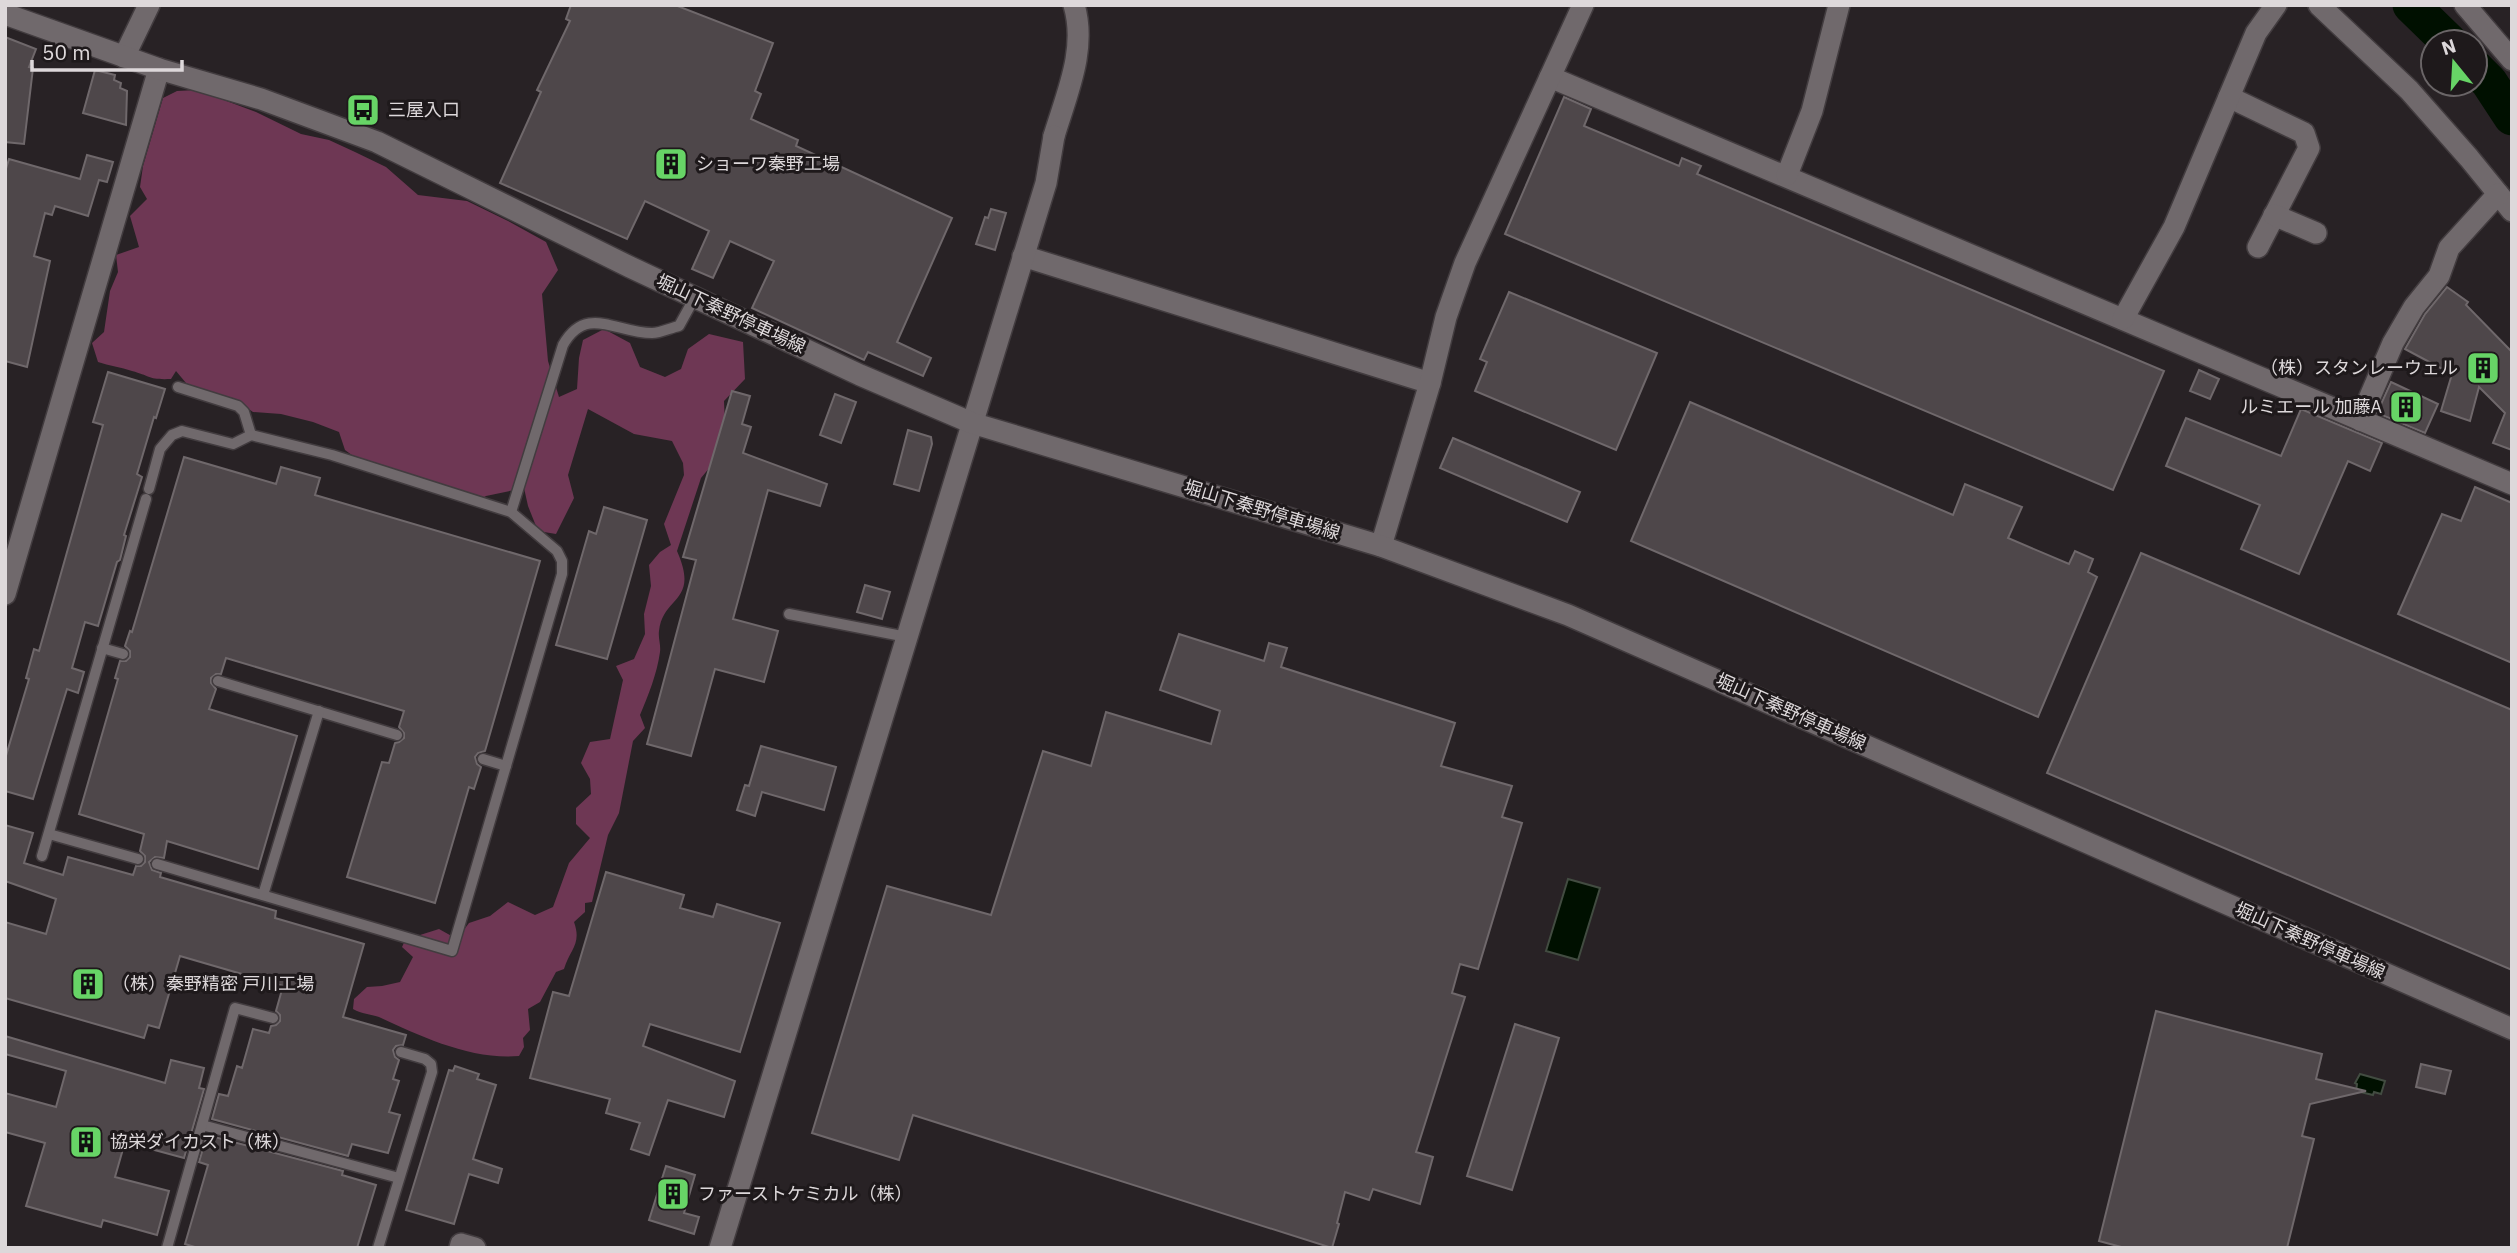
<svg xmlns="http://www.w3.org/2000/svg" width="2517" height="1253" font-family="'IBM Plex Sans','Noto Sans JP',sans-serif">
<style>
.green{fill:#6e3754}
.water{fill:#001000;stroke:#424c41;stroke-width:2}
.lines{fill:none;stroke-linecap:round;stroke-linejoin:round}
.river{stroke:#001000;stroke-width:37}
.building{fill:#4e474a;stroke:#6f686b;stroke-width:2}
.service-casing{stroke:#423c3f;stroke-width:13}
.minor-casing{stroke:#423c3f;stroke-width:24}
.tertiary-casing{stroke:#423c3f;stroke-width:24}
.secondary-casing{stroke:#423c3f;stroke-width:24}
.service{stroke:#70696c;stroke-width:10}
.minor{stroke:#70696c;stroke-width:21}
.tertiary{stroke:#70696c;stroke-width:21}
.secondary{stroke:#70696c;stroke-width:21}
.labels{text-anchor:middle;stroke-width:6;stroke-linejoin:round;paint-order:stroke}
.poi-label{font-size:18px;fill:#ddd8da;stroke:#1e191b;text-anchor:start}
.street-label{font-size:18px;fill:#ddd8da;stroke:#1e191b}
</style>
<rect width="100%" height="100%" fill="#282225"/>
<path class="green" d="M197,90L256,112L301,134L329,140L355,152L386,167L418,195L467,201L508,221L546,242L558,270L542,294L548,361L559,397L577,389L579,358L583,340L604,329L630,343L640,367L665,377L681,369L688,349L709,334L743,342L745,379L724,401L725,426L715,461L701,478L677,551C700,603 663,595 659,631C658,638 661,645 660,652C657,674 648,696 640,715L645,728L633,741L619,813L608,835L592,902L585,903V912L574,922C582,944 570,949 564,969L556,972L540,1002L528,1009L530,1030L523,1038L524,1047L519,1056C471,1060 422,1037 379,1017C370,1014 362,1014 353,1009L354,999L367,987L382,986L400,982L413,957L402,947L408,934L420,935L439,929L457,939L469,923L490,916L508,902L535,915L553,907L569,863L590,838L576,824V808L591,794L590,779L581,763L590,742L610,739L623,680L616,666L634,659L645,634L644,614L651,586L649,565L660,552L671,545L664,524L684,475L683,463L672,441L634,434L588,409L568,475L574,498L556,534L538,531L528,506L524,488L486,496L471,505L368,467L345,450L339,432L313,422L281,414L253,412L233,398L208,395L186,383L176,371L171,379C148,380 151,376 132,371C121,367 109,366 98,362L92,343L104,332L110,291L118,272L116,255L139,247L130,216L147,199L140,187L143,166L163,98L177,91Z"/>
<g class="water">
<path d="M1568,879L1600,888L1578,960L1546,951Z"/>
<path d="M2360,1074L2385,1081L2381,1094L2374,1092L2373,1095L2356,1091L2357,1084L2355,1083Z"/>
</g>
<g class="lines">
<g class="river">
<path d="M2411,5L2449,42"/>
<path d="M2475,68L2489,82L2512,117"/>
</g>
</g>
<g class="building">
<path d="M571,5H675L773,43L755,91L761,94L751,119L798,140L796,146L952,218L897,342L931,358L923,376L868,352L864,360L752,308L774,261L730,241L713,278L692,269L709,231L645,201L627,239L500,183L541,92L537,90L570,21L566,19Z"/>
<path d="M5,37L36,49L29,67L33,68L24,144L5,142Z"/>
<path d="M95,70L115,75L114,80L121,83L120,88L127,91L126,125L83,113Z"/>
<path d="M1564,97L1591,109L1584,126L1679,166L1682,158L1701,166L1697,174L2164,371L2113,490L1505,234Z"/>
<path d="M87,155L113,162L107,182L99,180L88,216L55,206L52,215L45,213L34,256L50,261L27,367L5,361V172L9,159L80,179Z"/>
<path d="M991,209L1006,213L995,250L976,244L985,217L988,218Z"/>
<path d="M2447,287L2468,302L2466,305L2512,352V450L2493,443L2505,413L2479,387L2470,421L2441,411L2452,374L2405,349L2425,314Z"/>
<path d="M1509,292L1657,353L1616,450L1475,391L1487,362L1480,359Z"/>
<path d="M2199,370L2219,379L2210,399L2190,391Z"/>
<path d="M108,372L165,389L156,418L154,417L137,474L142,477L124,535L126,536L120,560L117,562L98,626L85,622L72,668L84,672L78,693L67,689L33,799L5,791V759L29,679L26,678L34,649L39,651L103,425L93,422Z"/>
<path d="M2391,382L2438,404L2425,433L2377,413Z"/>
<path d="M732,391L750,396L742,424L751,427L743,453L827,484L820,506L768,490L733,619L778,631L764,682L715,669L691,756L647,744L696,560L683,557Z"/>
<path d="M835,394L856,402L841,443L820,435Z"/>
<path d="M1690,402L1953,515L1965,484L2022,507L2008,538L2069,564L2075,551L2093,559L2088,572L2097,577L2038,717L1631,541Z"/>
<path d="M2301,409L2382,443L2370,471L2348,461L2299,574L2241,549L2260,505L2166,466L2186,418L2281,456Z"/>
<path d="M908,430L931,437L932,444L919,491L894,484Z"/>
<path d="M1453,438L1580,492L1567,522L1440,468Z"/>
<path d="M184,457L276,484L281,467L320,478L315,495L540,561L485,751L478,753L475,757L477,764L481,767L474,789L469,787L435,903L347,877L382,762L389,763L395,743L399,742L404,738V733L399,727L404,711L226,658L221,674H216L211,678V683L216,689L209,709L297,736L258,869L167,841L164,858L155,857L149,862L152,870L161,873L160,877L276,911L275,918L364,944L343,1017L406,1035L403,1045L396,1046L393,1050L395,1057L399,1060L393,1079L399,1081L389,1112L400,1115L388,1153L352,1144L348,1156L212,1119L219,1094L228,1096L237,1066L242,1068L253,1029L269,1033L271,1026L276,1025L280,1021V1015L276,1011L283,986L180,956L159,1028L148,1025L144,1038L5,998V922L46,934L56,899L5,881V825L33,833L24,863L63,875L68,857L133,875L136,866H141L145,862V856L140,851L144,834L79,814L118,679L115,678L120,661H126L130,657V651L125,646L130,631L132,632Z"/>
<path d="M2475,487L2512,503V663L2398,614L2442,514L2461,521Z"/>
<path d="M604,507L647,520L607,659L556,645L589,531L596,534Z"/>
<path d="M2141,553L2512,710V970L2047,773Z"/>
<path d="M865,585L890,592L882,619L857,612Z"/>
<path d="M1179,634L1264,661L1269,643L1287,648L1281,667L1455,723L1441,766L1512,786L1502,817L1522,823L1478,969L1460,964L1452,993L1465,997L1416,1152L1433,1157L1420,1204L1373,1189L1369,1200L1345,1192L1337,1223L1339,1224L1332,1248L913,1115L899,1160L812,1133L887,886L991,915L1043,751L1091,766L1106,712L1211,744L1220,711L1160,690Z"/>
<path d="M761,746L836,767L824,810L762,792L755,816L737,810L745,785L749,786Z"/>
<path d="M606,872L684,895L680,908L713,917L717,904L780,923L740,1052L650,1024L643,1046L735,1081L724,1117L668,1100L649,1155L631,1149L640,1123L606,1113L610,1099L530,1078L553,992L569,996Z"/>
<path d="M2156,1011L2322,1054L2316,1079L2366,1091L2310,1104L2302,1136L2314,1139L2287,1248H2125L2099,1241Z"/>
<path d="M1515,1024L1559,1038L1512,1190L1467,1176Z"/>
<path d="M5,1036L165,1083L171,1060L204,1068L199,1088L204,1089L184,1158L125,1142L115,1177L169,1191L157,1235L103,1220L101,1227L26,1206L45,1143L5,1132V1093L56,1107L66,1071L5,1054Z"/>
<path d="M2421,1064L2451,1071L2445,1094L2416,1087Z"/>
<path d="M455,1066L479,1074L477,1079L496,1085L473,1159L502,1169L498,1183L469,1174L454,1224L406,1210L449,1070L453,1071Z"/>
<path d="M207,1135L343,1171L342,1175L376,1185L357,1248H198L185,1244L208,1165L199,1162Z"/>
<path d="M666,1166L695,1175L684,1213L699,1217L694,1234L649,1220Z"/>
</g>
<g class="lines">
<defs>
<g id="service">
<path d="M178,387L238,406L244,412L251,435"/>
<path d="M149,489L160,449L172,435L182,431L233,444L251,435L332,455L511,512L557,551L562,561V574L452,951L157,864"/>
<path d="M511,512L563,345C586,304 616,333 652,333C661,333 670,328 679,326L695,297"/>
<path d="M789,614L907,637"/>
<path d="M102,648L123,654"/>
<path d="M218,681L397,735"/>
<path d="M483,759L506,766"/>
<path d="M49,834L138,859"/>
<path d="M42,856L146,499"/>
<path d="M263,895L319,711"/>
<path d="M202,1125L399,1178"/>
<path d="M167,1248L235,1008L273,1018"/>
<path d="M378,1248L432,1072L431,1064L425,1059L401,1052"/>
</g>
<g id="minor">
<path d="M2319,5L2409,90L2469,158L2512,211"/>
<path d="M2465,5L2512,60"/>
<path d="M124,57L149,5"/>
<path d="M1550,77L2512,484"/>
<path d="M2229,97L2304,133L2309,148L2258,247"/>
<path d="M1054,136C1067,93 1087,49 1074,5"/>
<path d="M1787,175L1812,111L1839,5"/>
<path d="M2274,215L2316,233"/>
<path d="M1023,256L1430,383"/>
<path d="M2123,319L2174,227L2256,33L2276,5"/>
<path d="M2360,420L2393,343L2414,307L2439,276L2449,248L2498,194"/>
<path d="M1381,546L1430,383L1446,317L1465,263L1583,5"/>
<path d="M460,1248L461,1244L475,1248"/>
</g>
<g id="tertiary">
<path d="M5,594L159,69"/>
<path d="M720,1248L1046,183L1054,136"/>
</g>
<path id="secondary" d="M5,14L159,69L261,99L377,142L630,267L860,375L972,423L1381,546L1568,615L2512,1029"/>
</defs>
<use href="#service" class="service-casing"/>
<use href="#minor" class="minor-casing"/>
<use href="#tertiary" class="tertiary-casing"/>
<use href="#secondary" class="secondary-casing"/>
<use href="#service" class="service"/>
<use href="#minor" class="minor"/>
<use href="#tertiary" class="tertiary"/>
<use href="#secondary" class="secondary"/>
</g>
<defs>
<symbol id="bus-square" viewBox="-11 -11 22 22"><rect x="-9" y="-9" width="18" height="18" rx="4" fill="#67d466" stroke="#1e191b"/><path d="M-5-6H5V4H4V6H2V4H-2V6H-4V4H-5ZM-3.5-4V0h7V-4ZM-3.5 1.2v1.5H-2V1.2ZM2 1.2v1.5H3.5V1.2Z" fill="#111"/></symbol>
<symbol id="building-square" viewBox="-11 -11 22 22"><rect x="-9" y="-9" width="18" height="18" rx="4" fill="#67d466" stroke="#1e191b"/><path d="M-4-6H4V6H1V3H-1V6H-4ZM-2.5-4.3h1.7v1.8h-1.7ZM.8-4.3h1.7v1.8H.8ZM-2.5-1h1.7V.8h-1.7ZM.8-1h1.7V.8H.8Z" fill="#111"/></symbol>
</defs>
<g fill-rule="evenodd">
<use href="#bus-square" x="344" y="91" width="38" height="38"/>
<use href="#building-square" x="652" y="145" width="38" height="38"/>
<use href="#building-square" x="2464" y="349" width="38" height="38"/>
<use href="#building-square" x="2387" y="388" width="38" height="38"/>
<use href="#building-square" x="69" y="965" width="38" height="38"/>
<use href="#building-square" x="67" y="1123" width="38" height="38"/>
<use href="#building-square" x="654" y="1175" width="38" height="38"/>
</g>
<g class="labels">
<g class="poi-label">
<text x="388" y="116">三屋入口</text>
<text x="696" y="170">ショーワ秦野工場</text>
<text x="2458" y="374" text-anchor="end">（株）スタンレーウェル</text>
<text x="2382" y="413" text-anchor="end">ルミエール 加藤A</text>
<text x="112" y="990">（株）秦野精密 戸川工場</text>
<text x="110" y="1148">協栄ダイカスト（株）</text>
<text x="698" y="1200">ファーストケミカル（株）</text>
</g>
<g class="street-label">
<text transform="translate(731 314) rotate(25)" y="6">堀山下秦野停車場線</text>
<text transform="translate(1262 510) rotate(17)" y="6">堀山下秦野停車場線</text>
<text transform="translate(1791 712) rotate(24)" y="6">堀山下秦野停車場線</text>
<text transform="translate(2310 941) rotate(24)" y="6">堀山下秦野停車場線</text>
</g>
</g>
<rect width="2517" height="1253" fill="none" stroke="#ddd8da" stroke-width="14"/>
<g transform="translate(2454 63) rotate(342)"><circle r="33" fill="#1e191b" stroke="#6a6567" stroke-width="2"/>
<path d="M0-5L12 26L0 18L-12 26Z" fill="#67d466"/>
<text y="-10" font-size="19" font-weight="bold" text-anchor="middle" fill="#ddd8da">N</text>
</g>
<path d="M32 60v10h150v-10" fill="none" stroke="#ddd8da" stroke-width="3.5"/>
<text x="42" y="60" font-size="21" fill="#ddd8da" stroke="#1e191b" stroke-width="5" paint-order="stroke">50 m</text>
</svg>
